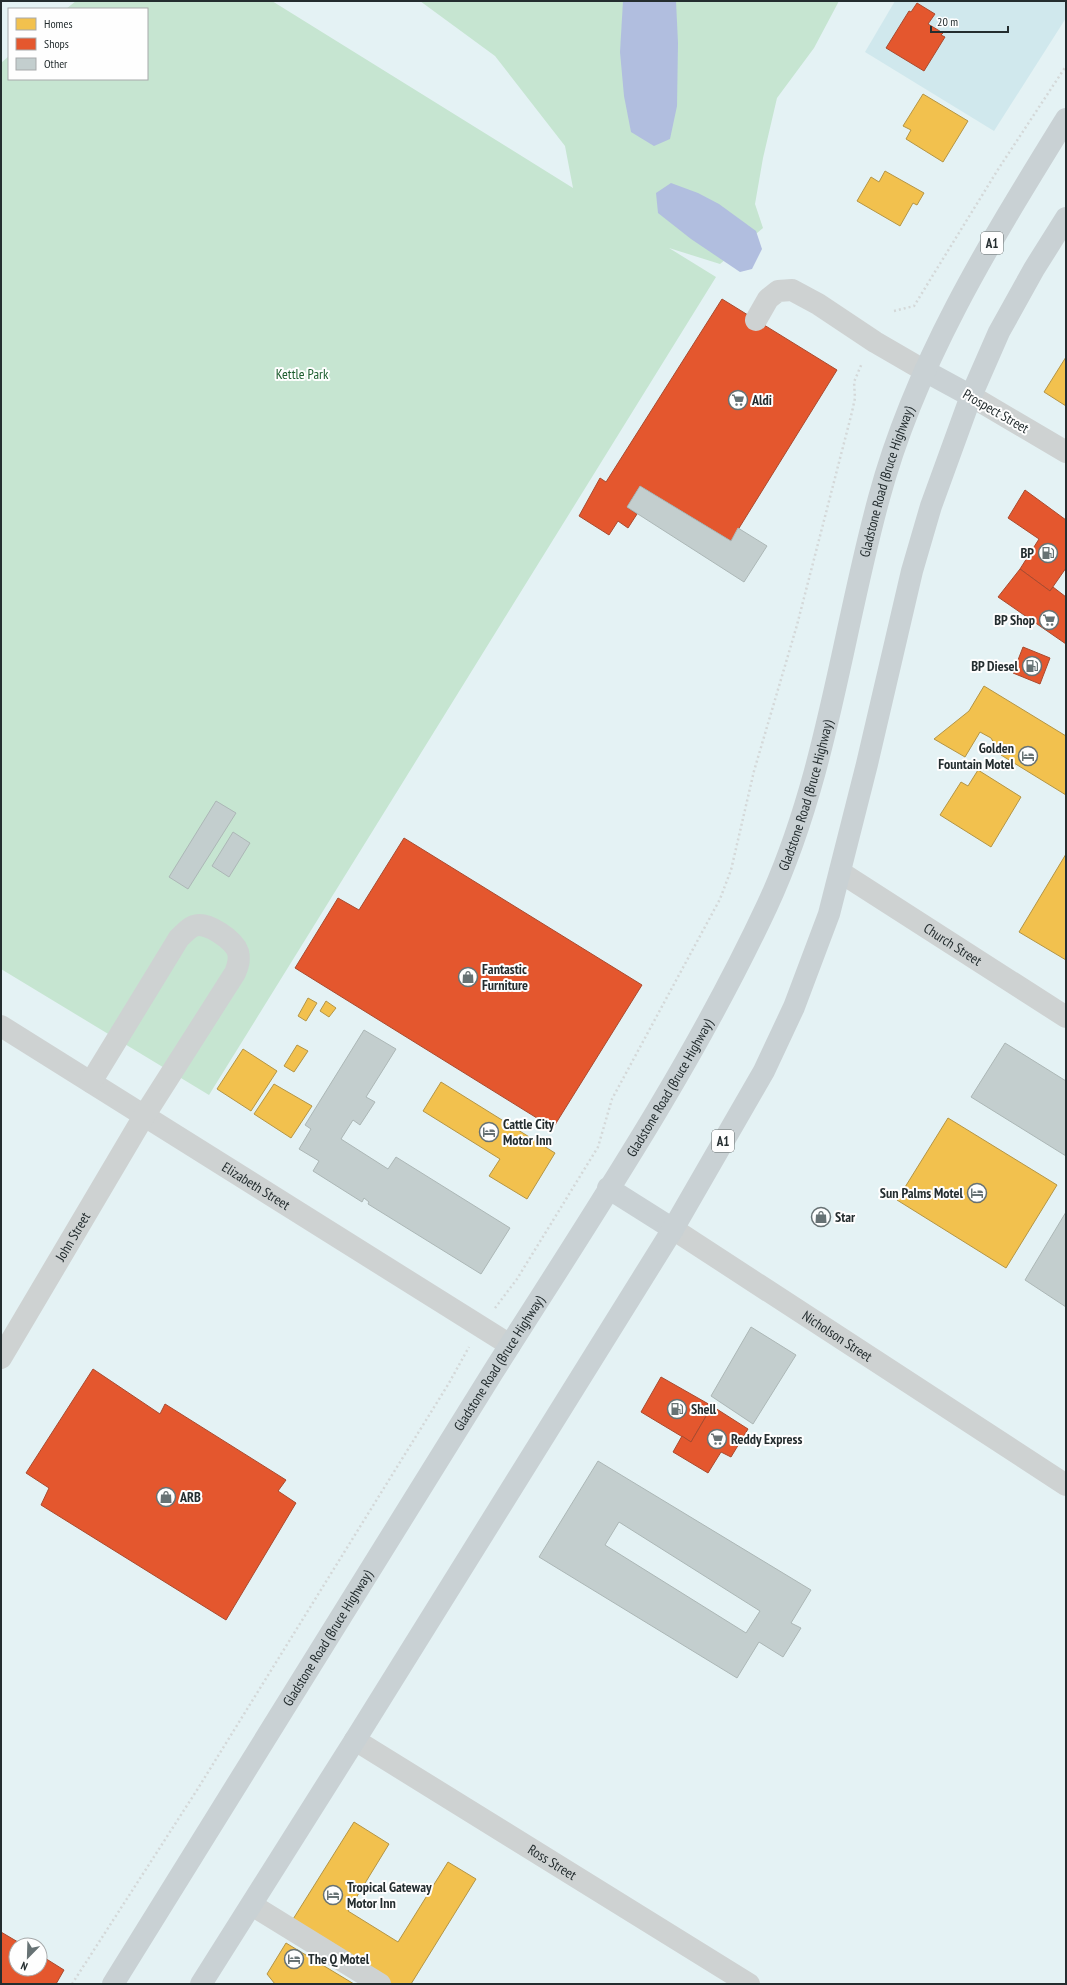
<svg xmlns="http://www.w3.org/2000/svg" width="1067" height="1985" font-family="'PT Sans Narrow',sans-serif">
<style>
.built{fill:#d0e8ed}
.green{fill:#c6e5d1}
.water{fill:#b1bedf}
.homes{fill:#f2c14e;stroke:#b49545}
.shops{fill:#e4572e;stroke:#aa4a2e}
.building{fill:#c3cece;stroke:#acb7b6;fill-rule:evenodd}
.lines{fill:none;stroke-linecap:round;stroke-linejoin:round}
.path{stroke:#d4d8d8;stroke-width:2.5;stroke-dasharray:2 3;stroke-linecap:butt}
.minor{stroke:#ced2d2;stroke-width:22}
.highway{stroke:#c9d1d4;stroke-width:22}
.labels{text-anchor:middle;stroke-width:4;stroke-linejoin:round;paint-order:stroke}
.shield{fill:#fefefe;stroke:#656c6d;stroke-width:1}
.shield-label{font-size:13px;font-weight:bold;fill:#242d2f}
.park-label{font-size:14px;fill:#1e5e2f;stroke:#fefefe}
.poi-label{font-size:14px;font-weight:bold;fill:#242d2f;stroke:#fefefe;text-anchor:start}
.street-label{font-size:14px;fill:#242d2f;stroke:#fefefe}
</style>
<rect width="100%" height="100%" fill="#e4f2f4"/>
<path class="built" d="M895,1H1066V18L994,131L865,52Z"/>
<path class="green" d="M76,1H272L573,188L565,146L495,56L420,1H839L814,48L777,98L763,158L755,204L763,228L720,264L669,248L716,277L209,1095L1,969V63L9,56V79H147V9H66Z"/>
<g class="water">
<path d="M623,1H676L678,43L677,106L670,139L654,146L631,132L624,96L620,52Z"/>
<path d="M671,183L698,193L719,204L756,231L762,249L752,269L740,272L691,239L658,213L656,193Z"/>
</g>
<g class="homes">
<path d="M923,94L968,121L943,162L906,139L911,130L903,126Z"/>
<path d="M885,171L924,193L917,205L913,203L900,226L857,201L871,177L879,182Z"/>
<path d="M1066,357V406L1044,392Z"/>
<path d="M984,686L1066,736V795L1001,755L991,738L980,732L965,757L934,739L969,711Z"/>
<path d="M978,770L1021,797L991,847L940,815L961,782L968,786Z"/>
<path d="M1066,854V960L1019,932Z"/>
<path d="M308,998L317,1003L306,1021L298,1016Z"/>
<path d="M326,1001L336,1008L329,1017L320,1011Z"/>
<path d="M297,1045L308,1051L294,1072L284,1066Z"/>
<path d="M243,1049L277,1071L251,1111L217,1089Z"/>
<path d="M441,1082L555,1153L527,1199L489,1176L500,1159L423,1111Z"/>
<path d="M274,1084L312,1106L291,1138L254,1114Z"/>
<path d="M948,1118L1057,1185L1006,1268L897,1200Z"/>
<path d="M354,1822L389,1844L348,1911L398,1942L448,1862L476,1879L411,1984H387L290,1924Z"/>
<path d="M286,1943L354,1984H275L267,1974Z"/>
</g>
<g class="shops">
<path d="M917,3L935,14L928,24L943,33L941,35L945,37L924,71L886,48L909,11L911,12Z"/>
<path d="M722,299L837,370L731,541L640,486L627,507L637,514L628,528L618,521L609,535L579,516L600,478L606,482Z"/>
<path d="M1025,490L1066,520V568L1050,591L1020,569L1039,539L1008,518Z"/>
<path d="M1020,569L1050,591L1053,587L1066,597V644L998,597Z"/>
<path d="M1023,647L1050,658L1040,684L1013,673Z"/>
<path d="M404,838L642,985L553,1128L295,968L338,898L359,910Z"/>
<path d="M93,1369L160,1414L165,1404L286,1480L278,1491L296,1503L226,1620L41,1505L49,1488L26,1473Z"/>
<path d="M661,1377L712,1406L691,1442L641,1412Z"/>
<path d="M712,1406L748,1429L731,1457L721,1452L708,1473L673,1452L682,1436L691,1442Z"/>
<path d="M1,1932L23,1945H16V1969H40V1955L64,1970L56,1984H1Z"/>
</g>
<g class="building">
<path d="M640,486L731,541L738,528L767,546L744,582L627,507Z"/>
<path d="M216,801L236,813L188,889L169,877Z"/>
<path d="M233,832L250,843L229,877L212,866Z"/>
<path d="M364,1030L396,1049L366,1097L375,1102L360,1125L353,1120L341,1139L388,1169L396,1157L510,1228L481,1274L368,1204L369,1202L364,1198L362,1202L313,1171L319,1161L299,1149L311,1129L305,1125Z"/>
<path d="M1005,1043L1066,1081V1156L971,1097Z"/>
<path d="M1066,1212V1307L1025,1280Z"/>
<path d="M751,1327L796,1355L753,1424L711,1396Z"/>
<path d="M598,1461L811,1590L791,1623L801,1628L783,1657L759,1642L737,1678L539,1557ZM619,1522L760,1611L746,1633L605,1545Z"/>
</g>
<g class="lines">
<g class="path">
<path d="M894,311L914,306L997,171L1066,66"/>
<path d="M495,1308L517,1279L598,1147L612,1099L720,899L731,870L754,771L797,625L852,412L855,398L854,382L862,363"/>
<path d="M72,1984L197,1790L449,1383L469,1347"/>
</g>
<g class="minor">
<path d="M756,320L768,299L778,291L792,290L818,304L875,342L925,371"/>
<path d="M971,396L1066,452"/>
<path id="s1" d="M840,872L1066,1017"/>
<path id="s2" d="M1,1026L510,1345"/>
<path id="s3" d="M673,1229L1066,1485"/>
<path id="s4" d="M1,1358L144,1116L235,973C238,966 240,960 238,952C234,940 207,921 194,926C188,928 184,934 179,938L91,1082"/>
<path id="s5" d="M355,1740L749,1984"/>
<path d="M252,1905L380,1984"/>
</g>
<g class="highway">
<path d="M925,371L971,396"/>
<path d="M608,1188L673,1229"/>
<path id="s6" d="M113,1984C240,1780 366,1575 493,1372C589,1220 691,1069 767,906C827,777 842,633 879,498C916,360 992,239 1066,119"/>
<path d="M201,1984L355,1740L673,1229L764,1071L794,1007L829,914L867,764L912,571L931,506L971,396L999,332L1034,269L1066,218"/>
</g>
</g>
<defs>
<symbol id="supermarket-ring" viewBox="-11 -11 22 22"><circle r="9.5" fill="#fefefe" stroke="#677274" stroke-width="1.5"/><path d="M-6-5.5h2.5l.6 2H6L4.5 2H-2.5L-4.4-4H-6ZM-1.5 3.2a1.3 1.3 0 1 0 .1 0ZM3 3.2a1.3 1.3 0 1 0 .1 0Z" fill="#677274"/></symbol>
<symbol id="fuel-ring" viewBox="-11 -11 22 22"><circle r="9.5" fill="#fefefe" stroke="#677274" stroke-width="1.5"/><path d="M-5.5-6h7V0h2V4h1.3V-2.5L3-4.5l.8-.8L6-3V5H2.5V1h-1V6h-7ZM-4.2-4.7v3.2H.2V-4.7Z" fill="#677274"/></symbol>
<symbol id="hotel-ring" viewBox="-11 -11 22 22"><circle r="9.5" fill="#fefefe" stroke="#677274" stroke-width="1.5"/><path d="M-6-4.5h1.5V1H6V5H4.5V3h-9V5H-6ZM-4 0a1.8 1.8 0 1 1 3.6 0ZM.5 0V-2.5h3Q6-2.5 6 0Z" fill="#677274"/></symbol>
<symbol id="shop-ring" viewBox="-11 -11 22 22"><circle r="9.5" fill="#fefefe" stroke="#677274" stroke-width="1.5"/><path d="M-5-2.5h2.3a2.7 3.5 0 0 1 5.4 0H5L5.5 6h-11ZM-1.5-2.5h3a1.5 2.3 0 0 0-3 0Z" fill="#677274"/></symbol>
</defs>
<g fill-rule="evenodd">
<use href="#supermarket-ring" x="727" y="389" width="22" height="22"/>
<use href="#fuel-ring" x="1037" y="542" width="22" height="22"/>
<use href="#supermarket-ring" x="1038" y="609" width="22" height="22"/>
<use href="#fuel-ring" x="1021" y="655" width="22" height="22"/>
<use href="#hotel-ring" x="1017" y="745" width="22" height="22"/>
<use href="#shop-ring" x="457" y="966" width="22" height="22"/>
<use href="#hotel-ring" x="478" y="1121" width="22" height="22"/>
<use href="#hotel-ring" x="966" y="1182" width="22" height="22"/>
<use href="#shop-ring" x="810" y="1206" width="22" height="22"/>
<use href="#fuel-ring" x="666" y="1398" width="22" height="22"/>
<use href="#supermarket-ring" x="706" y="1428" width="22" height="22"/>
<use href="#shop-ring" x="155" y="1486" width="22" height="22"/>
<use href="#hotel-ring" x="322" y="1884" width="22" height="22"/>
<use href="#hotel-ring" x="283" y="1948" width="22" height="22"/>
</g>
<g class="labels">
<g class="shield">
<rect x="981" y="232" width="22" height="22" rx="3"/>
<rect x="712" y="1130" width="22" height="22" rx="3"/>
</g>
<g class="shield-label">
<text x="992" y="248">A1</text>
<text x="723" y="1146">A1</text>
</g>
<g class="park-label">
<text x="302" y="379">Kettle Park</text>
</g>
<g class="poi-label">
<text x="752" y="405">Aldi</text>
<text x="1034" y="558" text-anchor="end">BP</text>
<text x="1035" y="625" text-anchor="end">BP Shop</text>
<text x="1018" y="671" text-anchor="end">BP Diesel</text>
<text x="1014" y="753" text-anchor="end">Golden<tspan x="1014" dy="16">Fountain Motel</tspan></text>
<text x="482" y="974">Fantastic<tspan x="482" dy="16">Furniture</tspan></text>
<text x="503" y="1129">Cattle City<tspan x="503" dy="16">Motor Inn</tspan></text>
<text x="963" y="1198" text-anchor="end">Sun Palms Motel</text>
<text x="835" y="1222">Star</text>
<text x="691" y="1414">Shell</text>
<text x="731" y="1444">Reddy Express</text>
<text x="180" y="1502">ARB</text>
<text x="347" y="1892">Tropical Gateway<tspan x="347" dy="16">Motor Inn</tspan></text>
<text x="308" y="1964">The Q Motel</text>
</g>
<g class="street-label">
<text transform="translate(996 411) rotate(30)" y="5">Prospect Street</text>
<text dy="5" stroke="none"><textPath href="#s6" startOffset="1703">Gladstone Road (Bruce Highway)</textPath></text>
<text dy="5" stroke="none"><textPath href="#s6" startOffset="1379">Gladstone Road (Bruce Highway)</textPath></text>
<text dy="5" stroke="none"><textPath href="#s1" startOffset="134">Church Street</textPath></text>
<text dy="5" stroke="none"><textPath href="#s6" startOffset="1055">Gladstone Road (Bruce Highway)</textPath></text>
<text dy="5" stroke="none"><textPath href="#s2" startOffset="301">Elizabeth Street</textPath></text>
<text dy="5" stroke="none"><textPath href="#s4" startOffset="141">John Street</textPath></text>
<text dy="5" stroke="none"><textPath href="#s3" startOffset="196">Nicholson Street</textPath></text>
<text dy="5" stroke="none"><textPath href="#s6" startOffset="731">Gladstone Road (Bruce Highway)</textPath></text>
<text dy="5" stroke="none"><textPath href="#s6" startOffset="407">Gladstone Road (Bruce Highway)</textPath></text>
<text dy="5" stroke="none"><textPath href="#s5" startOffset="232">Ross Street</textPath></text>
</g>
</g>
<rect width="1067" height="1985" fill="none" stroke="#242d2f" stroke-width="4"/>
<rect x="8" y="8" width="140" height="72" fill="#fefefe" stroke="#a7aaab"/>
<rect x="16" y="18" width="20" height="12" fill="#f2c14e" stroke="#a7aaab"/>
<text x="44" y="28" font-size="12" fill="#242d2f">Homes</text>
<rect x="16" y="38" width="20" height="12" fill="#e4572e" stroke="#a7aaab"/>
<text x="44" y="48" font-size="12" fill="#242d2f">Shops</text>
<rect x="16" y="58" width="20" height="12" fill="#c3cece" stroke="#a7aaab"/>
<text x="44" y="68" font-size="12" fill="#242d2f">Other</text>
<g transform="translate(28 1957) rotate(203)"><circle r="19" fill="#fefefe" stroke="#a7aaab"/>
<path d="M0-3L7 15L0 10L-7 15Z" fill="#677274"/>
<text y="-6" font-size="11" font-weight="bold" text-anchor="middle" fill="#242d2f">N</text>
</g>
<path d="M931 26v6h77v-6" fill="none" stroke="#242d2f" stroke-width="2"/>
<text x="937" y="26" font-size="12" fill="#242d2f" stroke="#fefefe" stroke-width="3" paint-order="stroke">20 m</text>
</svg>
